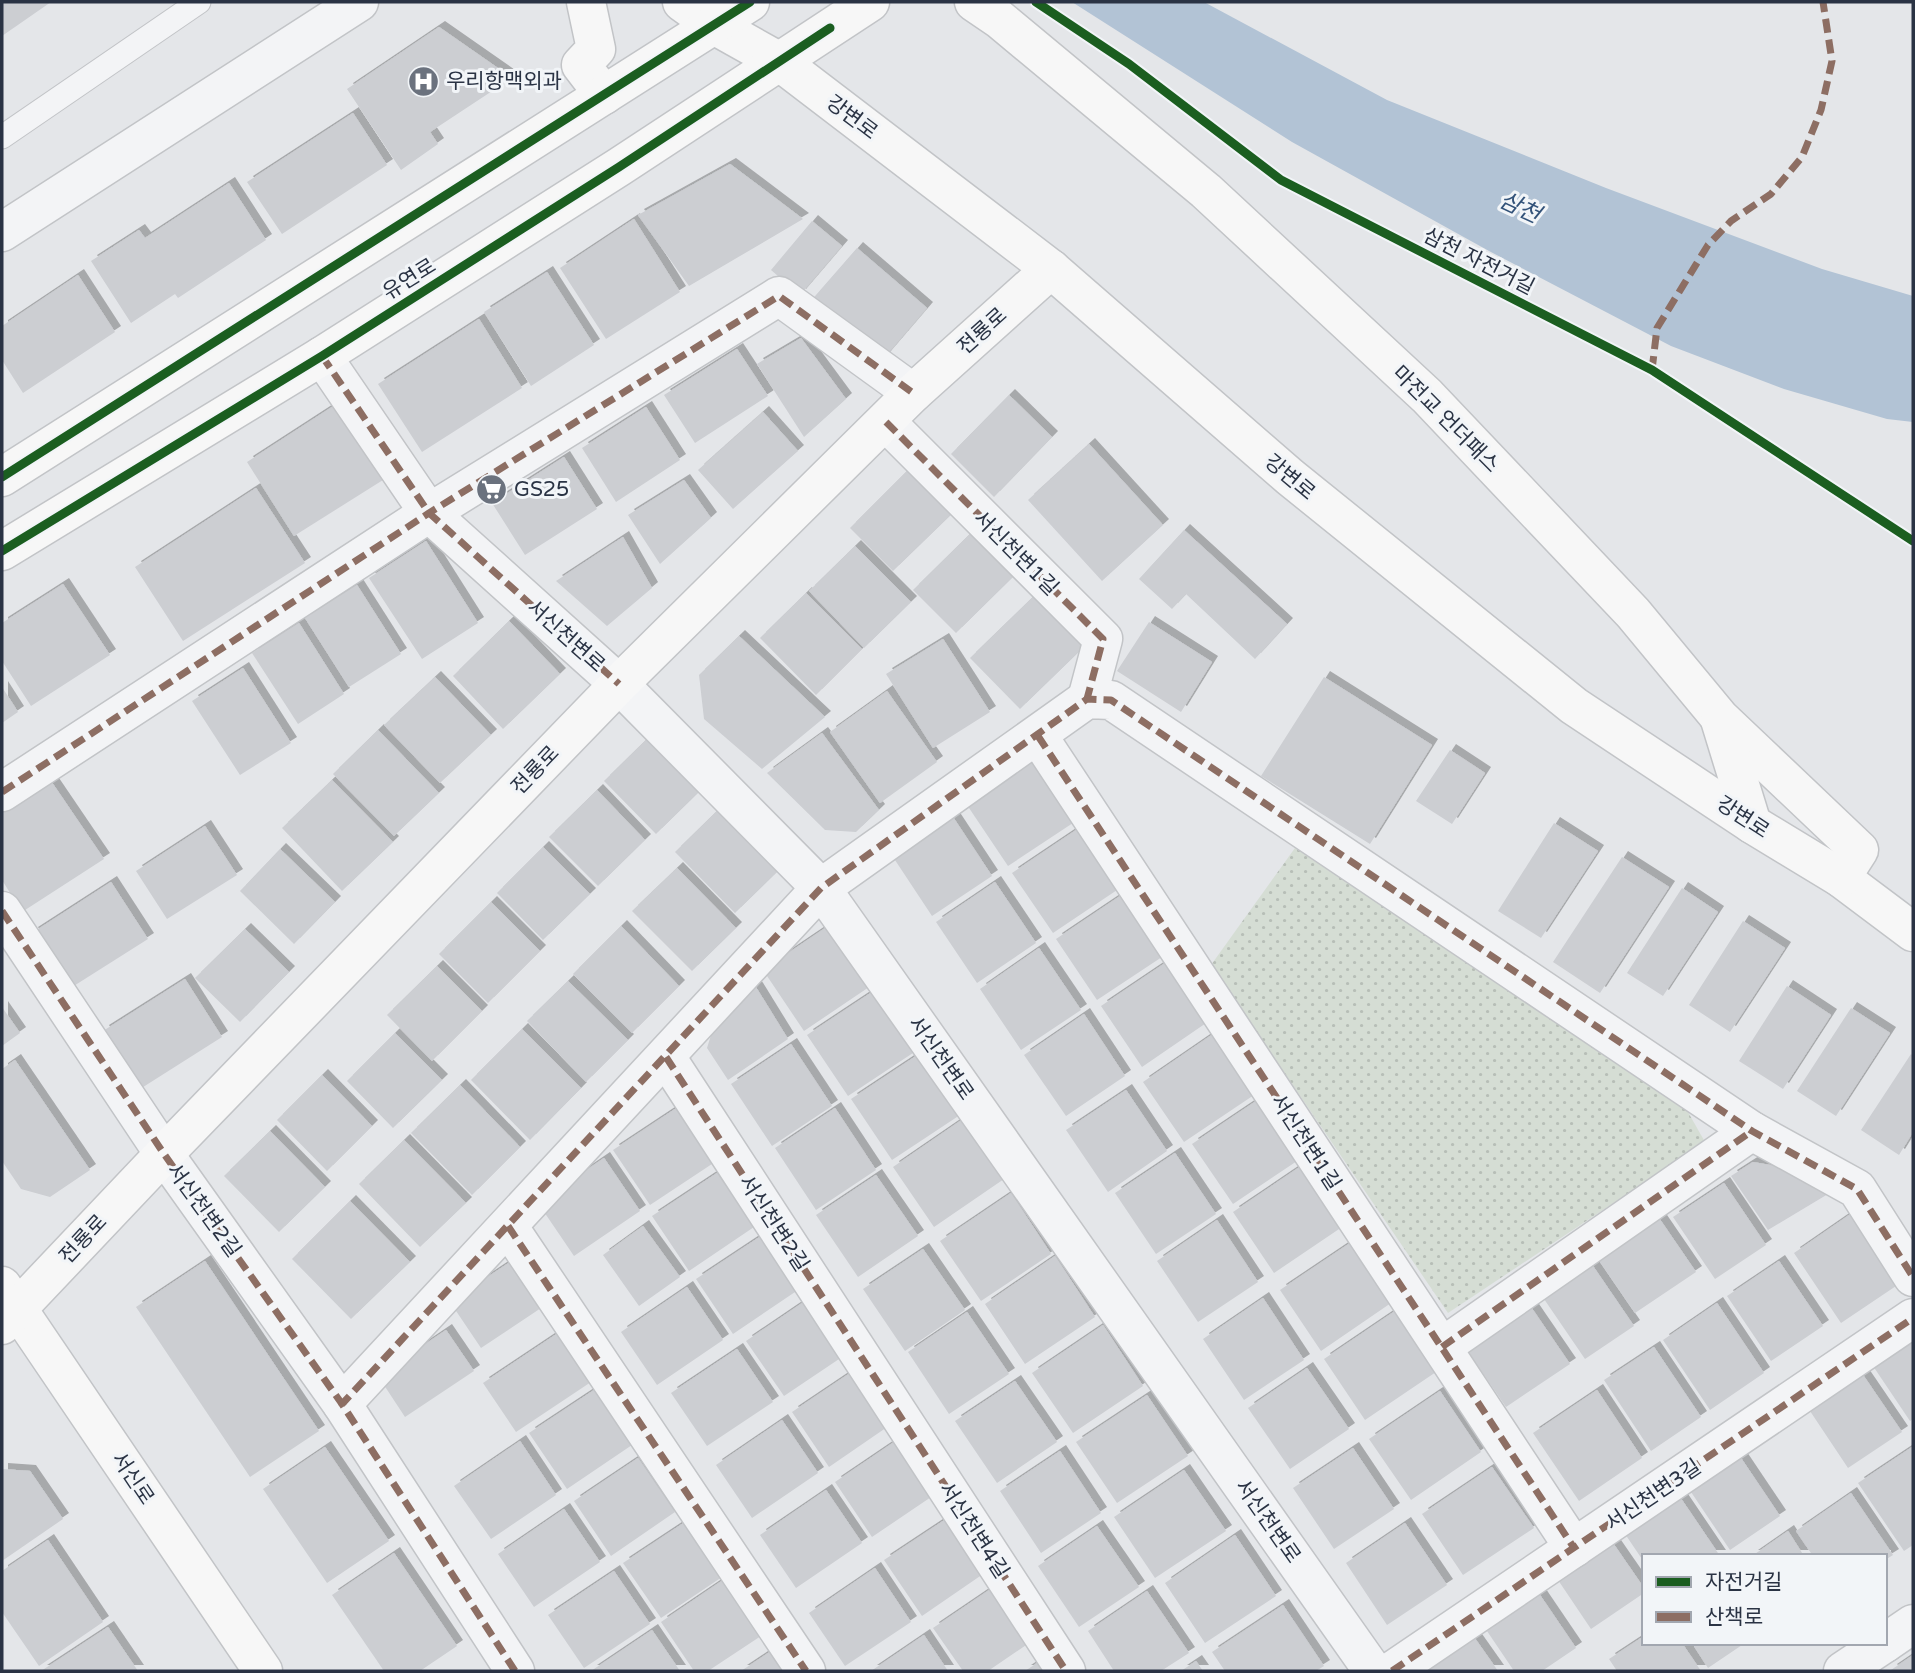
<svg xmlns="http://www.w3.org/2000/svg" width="1915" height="1673" font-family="'Varela Round','Noto Sans KR',sans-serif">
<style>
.park{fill:url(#park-dots)}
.water{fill:#b2c3d5}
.building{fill:#ccced2;filter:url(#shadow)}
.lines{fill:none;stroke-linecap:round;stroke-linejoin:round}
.lane-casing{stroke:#c2c4c7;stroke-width:25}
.street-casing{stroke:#c2c4c7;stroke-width:41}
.secondary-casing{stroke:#c2c4c7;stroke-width:41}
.lane{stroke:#f3f4f6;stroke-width:23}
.street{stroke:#f3f4f6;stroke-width:38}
.secondary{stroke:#f7f7f7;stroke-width:38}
.quiet{stroke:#8d6e63;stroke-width:7;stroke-dasharray:14 7;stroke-linecap:butt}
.cycleway-casing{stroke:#f2f5f8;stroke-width:13}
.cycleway{stroke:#1b5e20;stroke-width:9}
.labels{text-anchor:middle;stroke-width:6;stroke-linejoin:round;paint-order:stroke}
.poi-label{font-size:21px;fill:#2a3344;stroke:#f2f5f8;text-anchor:start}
.street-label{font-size:21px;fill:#2a3344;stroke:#f2f5f8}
.water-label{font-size:23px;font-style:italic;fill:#325279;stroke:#f2f5f8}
</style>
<defs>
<pattern id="park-dots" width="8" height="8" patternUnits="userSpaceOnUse" patternTransform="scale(1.75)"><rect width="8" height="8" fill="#d5ddd4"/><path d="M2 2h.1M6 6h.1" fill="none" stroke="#b7beb7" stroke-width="1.8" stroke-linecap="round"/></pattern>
<filter id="shadow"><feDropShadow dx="6" dy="-6" stdDeviation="0" flood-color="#0004"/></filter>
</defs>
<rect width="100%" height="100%" fill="#e4e6e9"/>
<path class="park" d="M1295,848L1684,1105L1705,1142L1448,1313L1211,965Z"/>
<path class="water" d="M1072,2H1204L1387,100L1606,188L1822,269L1913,296V422L1887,419L1784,389L1671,346L1489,251L1292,142Z"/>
<g class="building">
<path d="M2,2H51L2,36Z"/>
<path d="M439,27L512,78L430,132L438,144L401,170L347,89Z"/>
<path d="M353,113L387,165L282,234L247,182Z"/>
<path d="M730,164L803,219L689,286L638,215Z"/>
<path d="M229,183L266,240L178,298L175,294L131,323L91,261L139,230L145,238Z"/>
<path d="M634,219L680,292L606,339L560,268Z"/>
<path d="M812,221L842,246L800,295L771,270Z"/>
<path d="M857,248L927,308L884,358L809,303Z"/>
<path d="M547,272L594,345L531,386L484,312Z"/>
<path d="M78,275L115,332L23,393L2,360V326Z"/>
<path d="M479,319L522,388L422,452L378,384Z"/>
<path d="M801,338L846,399L804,437L757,364Z"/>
<path d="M737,349L768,396L695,443L664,395Z"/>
<path d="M1009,395L1052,437L994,497L951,454Z"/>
<path d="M335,405L383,480L294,536L247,462Z"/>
<path d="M646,407L680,460L616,502L582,448Z"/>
<path d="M763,412L798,451L733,509L698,470Z"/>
<path d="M1089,444L1163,525L1102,581L1028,500Z"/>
<path d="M564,457L597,509L525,555L492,503Z"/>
<path d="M913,465L957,509L893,571L850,528Z"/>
<path d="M684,480L711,518L660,564L628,515Z"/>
<path d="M256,488L305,563L183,641L135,567Z"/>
<path d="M976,528L1019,571L956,633L913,590Z"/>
<path d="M1184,530L1287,624L1255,659L1186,594L1172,609L1139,579Z"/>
<path d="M623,537L652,588L607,626L556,581Z"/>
<path d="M426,541L478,623L422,659L369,578Z"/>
<path d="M855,546L911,602L864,648L809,591Z"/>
<path d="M63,584L110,655L31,706L2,661V623Z"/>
<path d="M357,585L401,654L349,687L305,618Z"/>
<path d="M806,593L862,649L816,695L760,638Z"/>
<path d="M1037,593L1087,644L1020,709L970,658Z"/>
<path d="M509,621L560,674L503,729L453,676Z"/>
<path d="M1149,622L1212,662L1181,712L1117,671Z"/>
<path d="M299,623L344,694L298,724L252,653Z"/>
<path d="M739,636L825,717L762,769L704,719L699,675Z"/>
<path d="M943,639L990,712L933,748L886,674Z"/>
<path d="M243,668L291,743L240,775L192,701Z"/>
<path d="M435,677L491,735L440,783L384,725Z"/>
<path d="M1324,677L1432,745L1370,844L1261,776Z"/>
<path d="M2,687L18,712L2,723Z"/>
<path d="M887,691L937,762L880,803L830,732Z"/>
<path d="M378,730L439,793L394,836L333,774Z"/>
<path d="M822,733L879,810L856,832L825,830L767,773Z"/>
<path d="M652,734L704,787L656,834L604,781Z"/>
<path d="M1450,750L1485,773L1452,824L1416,801Z"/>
<path d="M1038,758L1079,819L1008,866L967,805Z"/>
<path d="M332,780L393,842L342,891L282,828Z"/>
<path d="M51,781L104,859L22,912L2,880V812Z"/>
<path d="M597,790L645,840L598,886L549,837Z"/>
<path d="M719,809L779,870L735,913L675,852Z"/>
<path d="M951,814L992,876L932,916L891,854Z"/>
<path d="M1554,823L1598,851L1541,938L1498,911Z"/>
<path d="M205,826L237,875L167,919L136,871Z"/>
<path d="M1082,826L1123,886L1053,933L1012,873Z"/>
<path d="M543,847L590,894L543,940L497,893Z"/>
<path d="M280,849L335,902L294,944L240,891Z"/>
<path d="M1622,857L1669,887L1600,993L1553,962Z"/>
<path d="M677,868L736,928L692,971L632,911Z"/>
<path d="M111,882L148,939L69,989L32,933Z"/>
<path d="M995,882L1036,943L977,983L936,922Z"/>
<path d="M1682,888L1718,912L1663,996L1627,973Z"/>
<path d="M1126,892L1168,953L1097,1000L1056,939Z"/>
<path d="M491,902L540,951L488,1003L439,954Z"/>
<path d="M1743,921L1785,948L1730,1032L1689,1005Z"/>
<path d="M834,922L875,983L804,1031L763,970Z"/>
<path d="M621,926L679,986L632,1033L573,974Z"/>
<path d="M245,929L289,972L240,1022L195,978Z"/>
<path d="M1039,948L1081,1010L1021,1050L980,989Z"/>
<path d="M1171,959L1212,1019L1142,1067L1101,1006Z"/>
<path d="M437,966L482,1011L432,1061L387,1015Z"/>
<path d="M185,979L222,1037L140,1089L103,1031Z"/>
<path d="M568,981L628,1040L586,1082L527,1021Z"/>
<path d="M754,984L788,1039L728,1080L707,1048L718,1013Z"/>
<path d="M1787,986L1831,1015L1783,1089L1739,1061Z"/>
<path d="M878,988L919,1049L848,1096L807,1035Z"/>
<path d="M2,1007L20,1033L2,1046Z"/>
<path d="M1851,1008L1890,1033L1836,1116L1797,1091Z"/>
<path d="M1084,1014L1125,1076L1066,1116L1024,1055Z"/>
<path d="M522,1029L581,1088L530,1140L471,1080Z"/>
<path d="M395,1033L442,1080L393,1128L347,1081Z"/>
<path d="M1213,1034L1254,1095L1184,1142L1143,1082Z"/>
<path d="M791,1044L832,1106L772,1146L731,1084Z"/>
<path d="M922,1052L963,1113L892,1160L851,1099Z"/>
<path d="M1911,1054L1913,1056V1132L1899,1155L1861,1130Z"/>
<path d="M15,1060L90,1170L50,1197L21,1189L2,1161V1069Z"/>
<path d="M322,1075L372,1126L327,1171L277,1120Z"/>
<path d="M460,1085L520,1147L472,1195L411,1133Z"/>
<path d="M1126,1090L1167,1151L1108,1192L1066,1130Z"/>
<path d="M1262,1097L1303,1157L1233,1204L1192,1144Z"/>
<path d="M678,1107L715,1162L650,1205L613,1150Z"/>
<path d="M835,1108L876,1170L816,1210L775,1148Z"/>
<path d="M963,1119L1004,1179L934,1227L893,1167Z"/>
<path d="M270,1131L325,1187L279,1232L224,1176Z"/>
<path d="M404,1140L466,1203L420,1247L359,1184Z"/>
<path d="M1175,1153L1216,1214L1156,1254L1115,1193Z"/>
<path d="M604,1158L640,1211L574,1256L538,1203Z"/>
<path d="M1753,1162L1776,1166L1833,1191L1768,1230L1731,1176Z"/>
<path d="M1304,1164L1345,1225L1274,1273L1233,1212Z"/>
<path d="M717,1173L754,1227L689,1271L652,1216Z"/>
<path d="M876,1175L918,1236L858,1277L816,1215Z"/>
<path d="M1724,1183L1766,1245L1715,1279L1673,1217Z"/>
<path d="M1011,1193L1051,1254L981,1301L940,1241Z"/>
<path d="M350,1201L410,1262L351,1319L292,1259Z"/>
<path d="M1852,1213L1899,1284L1841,1323L1794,1253Z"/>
<path d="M1659,1218L1696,1272L1635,1313L1598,1259Z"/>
<path d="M1217,1220L1258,1282L1198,1322L1157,1261Z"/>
<path d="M643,1226L680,1277L639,1306L603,1255Z"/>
<path d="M761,1236L798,1290L733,1334L696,1279Z"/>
<path d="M1350,1243L1391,1303L1321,1351L1280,1290Z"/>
<path d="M923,1249L965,1310L905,1351L863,1289Z"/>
<path d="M1055,1256L1095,1317L1025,1364L985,1304Z"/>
<path d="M516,1258L547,1304L481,1348L450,1302Z"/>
<path d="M205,1261L319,1431L250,1477L136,1307Z"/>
<path d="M1779,1261L1823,1326L1771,1361L1727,1296Z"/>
<path d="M1593,1266L1634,1326L1585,1359L1544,1299Z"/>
<path d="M687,1287L723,1340L657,1385L621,1332Z"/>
<path d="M811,1297L848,1353L784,1396L746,1341Z"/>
<path d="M1263,1298L1304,1360L1244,1400L1203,1339Z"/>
<path d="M1717,1303L1764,1373L1710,1410L1663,1340Z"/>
<path d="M1531,1307L1570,1364L1506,1407L1467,1350Z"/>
<path d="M1395,1311L1436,1372L1365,1420L1324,1359Z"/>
<path d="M967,1312L1009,1374L949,1414L908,1352Z"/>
<path d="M1103,1325L1143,1386L1073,1433L1032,1373Z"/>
<path d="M564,1329L597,1378L516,1432L483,1383Z"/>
<path d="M446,1330L474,1371L405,1417L378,1376Z"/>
<path d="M1913,1339V1419L1910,1421L1873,1366Z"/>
<path d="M1654,1347L1701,1417L1651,1451L1604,1380Z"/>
<path d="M737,1349L773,1402L707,1446L671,1393Z"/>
<path d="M1307,1368L1349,1429L1290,1469L1248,1408Z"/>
<path d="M856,1369L893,1423L829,1467L792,1412Z"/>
<path d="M1859,1369L1902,1432L1848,1468L1806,1405Z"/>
<path d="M1015,1381L1057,1442L997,1483L955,1421Z"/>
<path d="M594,1390L632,1445L567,1489L529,1433Z"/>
<path d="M1597,1390L1642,1458L1579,1501L1533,1433Z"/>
<path d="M1440,1391L1481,1452L1411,1500L1369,1439Z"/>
<path d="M1147,1395L1188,1456L1117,1503L1076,1442Z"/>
<path d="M782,1420L818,1473L752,1518L716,1465Z"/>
<path d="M900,1438L937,1493L872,1537L835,1482Z"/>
<path d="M520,1441L556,1495L491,1539L454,1486Z"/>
<path d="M325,1447L389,1541L327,1583L263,1489Z"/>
<path d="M1912,1447L1913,1545L1904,1551L1858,1483Z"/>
<path d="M1353,1448L1394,1509L1334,1549L1293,1488Z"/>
<path d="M1060,1451L1101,1513L1041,1553L1000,1491Z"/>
<path d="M638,1458L675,1512L611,1556L574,1501Z"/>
<path d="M1741,1458L1780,1516L1730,1550L1691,1492Z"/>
<path d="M1492,1467L1534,1528L1463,1575L1422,1514Z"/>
<path d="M2,1469L30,1471L63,1519L2,1561Z"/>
<path d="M1184,1470L1226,1531L1155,1578L1114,1517Z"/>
<path d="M826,1490L862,1543L796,1588L760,1535Z"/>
<path d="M1851,1493L1893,1555L1885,1560V1556H1813L1796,1531Z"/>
<path d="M1678,1494L1720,1556H1644V1562L1623,1531Z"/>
<path d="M564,1509L600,1562L534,1607L498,1554Z"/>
<path d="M949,1517L986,1572L922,1616L884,1560Z"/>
<path d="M688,1520L725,1575L661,1618L623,1563Z"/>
<path d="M1405,1523L1447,1585L1387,1625L1346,1563Z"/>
<path d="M1097,1526L1139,1587L1079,1627L1038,1566Z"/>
<path d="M1788,1531L1804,1556H1752Z"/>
<path d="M1235,1535L1276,1596L1205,1643L1165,1583Z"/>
<path d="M48,1540L103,1622L39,1666L2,1612V1571Z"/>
<path d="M1613,1543L1644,1588V1593L1591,1629L1558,1580Z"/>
<path d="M394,1553L457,1646L420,1671H384L332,1595Z"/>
<path d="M875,1568L911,1622L845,1666L809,1613Z"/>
<path d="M614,1571L650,1624L584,1668L548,1615Z"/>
<path d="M726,1578L764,1634L708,1671H694L661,1622Z"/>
<path d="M998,1584L1035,1639L988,1671H963L933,1628Z"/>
<path d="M1147,1591L1189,1653L1161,1671H1114L1088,1631Z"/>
<path d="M1540,1595L1576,1648L1542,1671H1514L1487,1631Z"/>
<path d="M1283,1605L1324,1666L1316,1671H1225L1212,1652Z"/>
<path d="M108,1627L138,1671H41Z"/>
<path d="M652,1630L680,1671H591Z"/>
<path d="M924,1635L948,1671H871Z"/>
<path d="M1644,1636V1643H1682L1701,1671H1617L1609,1659Z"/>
<path d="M1474,1637L1498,1671H1423Z"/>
<path d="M1692,1643H1745L1708,1668Z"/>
<path d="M774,1649L789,1671H741Z"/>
<path d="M1913,1655V1671H1892L1891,1670Z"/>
<path d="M1040,1661L1047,1671H1025Z"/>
<path d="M1196,1661L1203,1671H1181Z"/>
</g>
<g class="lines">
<defs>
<path id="lane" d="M2,137L199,2"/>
<g id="street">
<path d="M2,232L359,2"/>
<path d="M322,356L429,513L619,684L821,888L1373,1671"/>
<path d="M886,422L1103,639L1087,699"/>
<path d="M1038,736L1574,1548"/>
<path d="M2,792L429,513L779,296L913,393"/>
<path d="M2,911L164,1154L342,1404"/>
<path d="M666,1057L1066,1671"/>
<path d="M508,1226L806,1671"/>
<path d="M1442,1347L1752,1131"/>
<path d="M1885,1643L1913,1624"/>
<path d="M515,1671L342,1404L821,888L1087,699L1111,700L1752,1131L1857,1189L1913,1277"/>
<path d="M1392,1671L1913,1318"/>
<path d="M1843,1671L1885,1643"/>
</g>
<g id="secondary">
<path d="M586,2L596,49L581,65L604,95"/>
<path d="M682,2L714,25L780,62L1051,269L1290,477L1574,706L1752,824L1841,878L1913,932"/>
<path d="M974,2L999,19L1206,191L1427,396L1633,613L1720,718L1859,850L1841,878"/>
<path d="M2,477L750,2"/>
<path d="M2,551L322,356L619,167L870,2"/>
<path d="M1720,720L1752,824"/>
<path d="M2,1286L263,1671"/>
<path d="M2,1325L164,1154L619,684L913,393L1051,269"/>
</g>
</defs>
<use href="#lane" class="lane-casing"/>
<use href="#street" class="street-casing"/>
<use href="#secondary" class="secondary-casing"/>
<use href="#lane" class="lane"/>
<use href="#street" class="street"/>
<use href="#secondary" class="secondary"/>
<g class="quiet">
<path d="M322,356L429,513L619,684"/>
<path d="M1652,370L1657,328L1708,245L1731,221L1771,194L1802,157L1821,110L1832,61L1823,2"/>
<path d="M886,422L1103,639L1087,699"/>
<path d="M1038,736L1574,1548"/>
<path d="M2,792L429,513L779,296L913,393"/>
<path d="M2,911L164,1154L342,1404"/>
<path d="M666,1057L1066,1671"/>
<path d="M508,1226L806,1671"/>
<path d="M1442,1347L1752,1131"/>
<path d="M515,1671L342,1404L821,888L1087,699L1111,700L1752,1131L1857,1189L1913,1277"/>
<path d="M1392,1671L1913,1318"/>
</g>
<defs>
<g id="cycleway">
<path d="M1036,2L1129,64L1281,180L1652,370L1913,541"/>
<path d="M2,477L750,2"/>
<path d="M2,551L322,356L619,167L830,28"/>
</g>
</defs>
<use href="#cycleway" class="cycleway-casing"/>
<use href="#cycleway" class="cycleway"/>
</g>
<defs>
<symbol id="hospital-disc" viewBox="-11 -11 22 22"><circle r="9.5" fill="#6b727e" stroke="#f2f5f8"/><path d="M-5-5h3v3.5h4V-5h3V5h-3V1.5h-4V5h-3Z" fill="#fff"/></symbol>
<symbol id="supermarket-disc" viewBox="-11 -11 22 22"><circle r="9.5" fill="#6b727e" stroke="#f2f5f8"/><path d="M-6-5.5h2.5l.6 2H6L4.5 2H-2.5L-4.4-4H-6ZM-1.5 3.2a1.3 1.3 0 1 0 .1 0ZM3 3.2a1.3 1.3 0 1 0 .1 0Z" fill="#fff"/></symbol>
</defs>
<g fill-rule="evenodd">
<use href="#hospital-disc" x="406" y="64" width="35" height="35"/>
<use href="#supermarket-disc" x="474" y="472" width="35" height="35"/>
</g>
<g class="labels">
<g class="poi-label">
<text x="446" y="88">우리항맥외과</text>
<text x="514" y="496">GS25</text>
</g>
<g class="street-label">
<text transform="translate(852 117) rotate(37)" y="7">강변로</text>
<text transform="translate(1479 261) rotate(27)" y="7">삼천 자전거길</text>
<text transform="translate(409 279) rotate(-32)" y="7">유연로</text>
<text transform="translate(982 331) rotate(-42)" y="7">전룡로</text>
<text transform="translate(1446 419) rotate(45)" y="7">마전교 언더패스</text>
<text transform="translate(1290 477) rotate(40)" y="7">강변로</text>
<text transform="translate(1016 553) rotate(45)" y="7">서신천변1길</text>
<text transform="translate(566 636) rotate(42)" y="7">서신천변로</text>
<text transform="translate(535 770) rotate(-46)" y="7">전룡로</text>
<text transform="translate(1743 817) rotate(33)" y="7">강변로</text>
<text transform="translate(941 1058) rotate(55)" y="7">서신천변로</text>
<text transform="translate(1306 1142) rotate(57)" y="7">서신천변1길</text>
<text transform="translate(204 1210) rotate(54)" y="7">서신천변2길</text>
<text transform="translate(774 1223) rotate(57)" y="7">서신천변2길</text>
<text transform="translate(83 1239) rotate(-47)" y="7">전룡로</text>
<text transform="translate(133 1478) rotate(56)" y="7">서신로</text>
<text transform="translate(1653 1495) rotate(-34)" y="7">서신천변3길</text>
<text transform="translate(1268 1521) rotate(55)" y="7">서신천변로</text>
<text transform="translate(974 1530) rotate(57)" y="7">서신천변4길</text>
</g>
<g class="water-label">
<text transform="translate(1520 207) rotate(25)" y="8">삼천</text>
</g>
</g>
<rect width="1915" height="1673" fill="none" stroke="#2a3344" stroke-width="7"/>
<rect x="1642" y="1554" width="245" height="91" fill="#f2f5f8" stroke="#a2a7b0" stroke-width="2"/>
<rect x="1656" y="1577" width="35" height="10" fill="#1b5e20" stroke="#a2a7b0" stroke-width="2"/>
<text x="1705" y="1589" font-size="21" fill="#2a3344">자전거길</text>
<rect x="1656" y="1612" width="35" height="10" fill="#8d6e63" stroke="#a2a7b0" stroke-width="2"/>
<text x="1705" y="1624" font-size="21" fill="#2a3344">산책로</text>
</svg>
